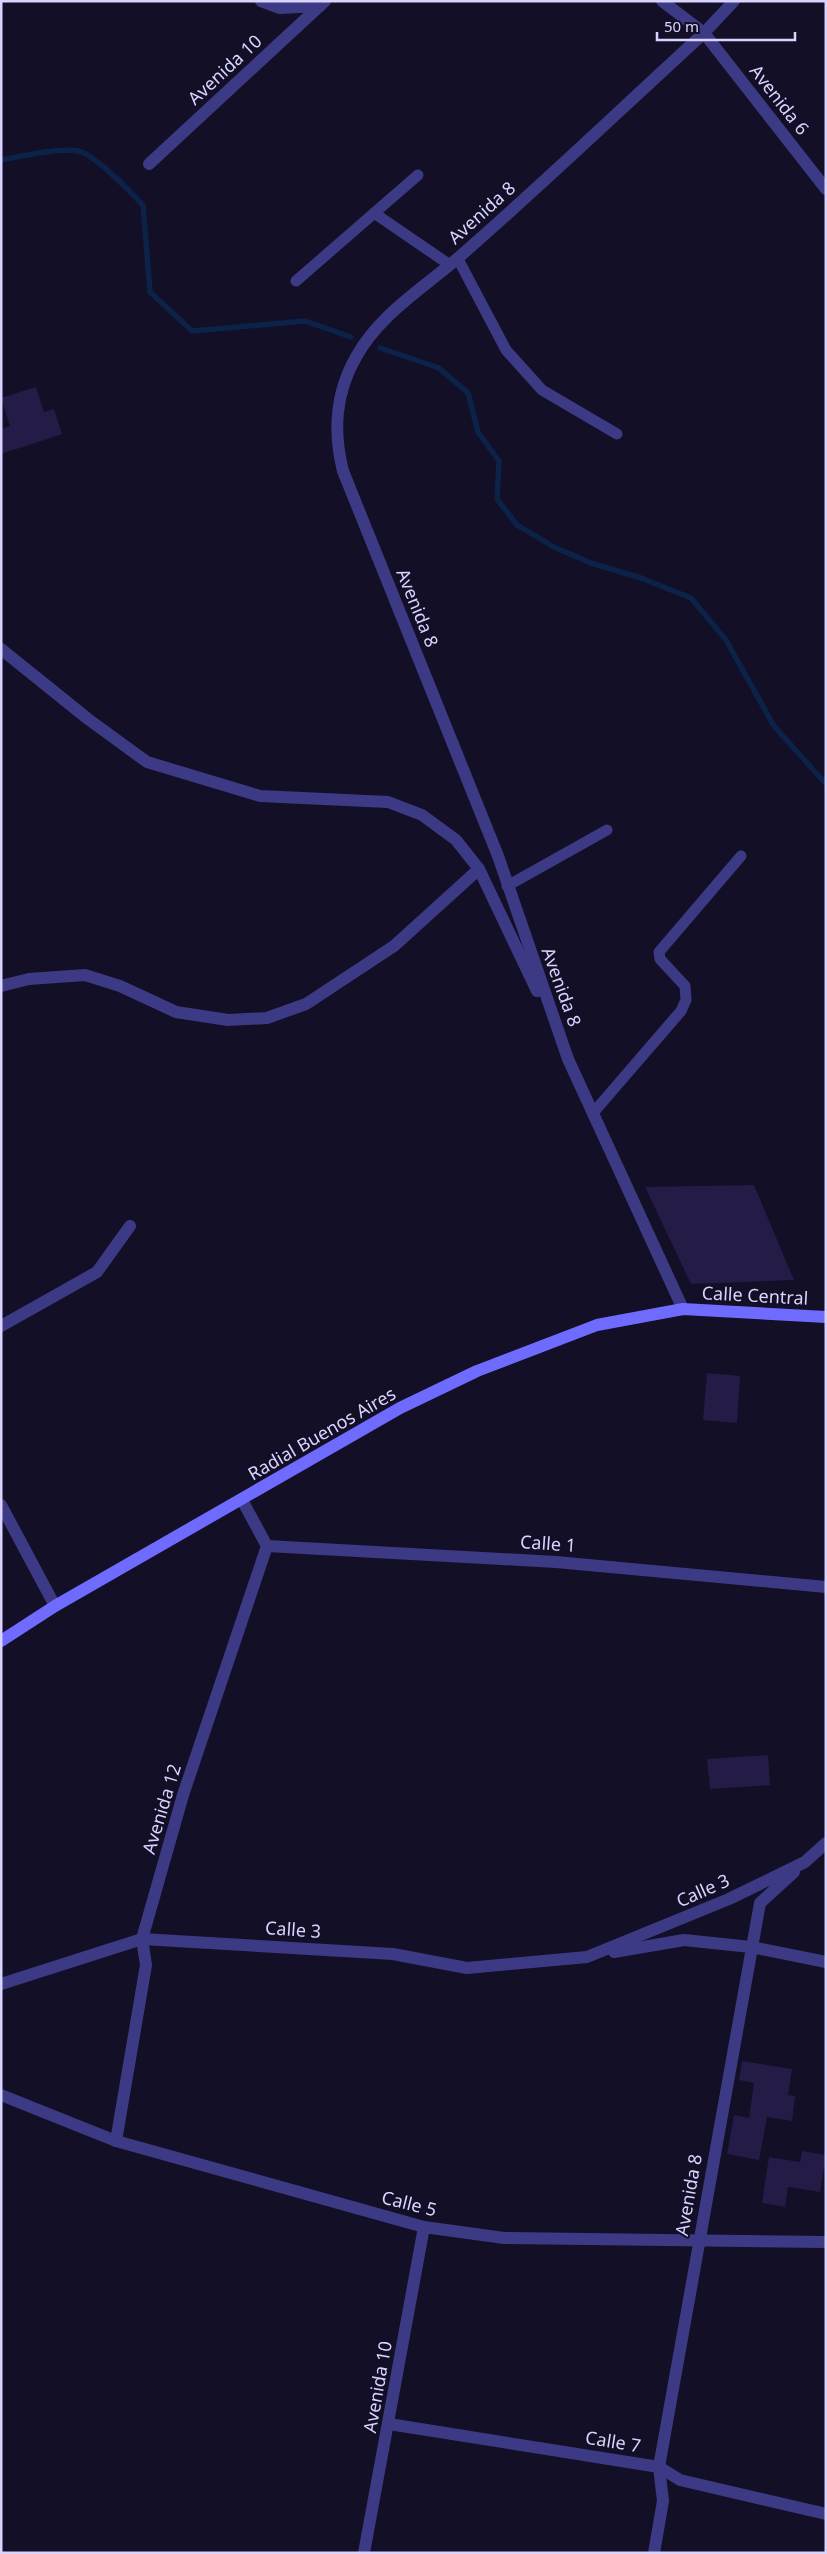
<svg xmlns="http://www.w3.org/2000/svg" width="827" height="2554" font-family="'Noto Sans',sans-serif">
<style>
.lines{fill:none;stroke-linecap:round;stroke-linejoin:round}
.stream{stroke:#0c2248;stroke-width:5.5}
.building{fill:#241b47}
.service{stroke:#3d3a85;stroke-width:11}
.minor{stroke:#3d3a85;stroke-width:12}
.secondary{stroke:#6f6bff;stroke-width:12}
.labels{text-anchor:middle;stroke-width:4;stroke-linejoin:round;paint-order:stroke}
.street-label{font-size:18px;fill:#d9d4ff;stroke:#130f26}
</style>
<rect width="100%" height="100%" fill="#130f26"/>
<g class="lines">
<g class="stream">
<path d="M1,160C24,156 55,148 78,151C95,154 130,192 143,205L150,292L192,331L305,321L351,337"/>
<path d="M380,348L439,368L468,393L478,432L499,461L497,499L517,525L554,547L591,563L641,578L691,598L726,640L774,726L826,784"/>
</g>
</g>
<g class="building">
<path d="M36,387L44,412L54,409L62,434L1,454V429L10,426L1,398Z"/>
<path d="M754,1185L794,1280L691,1284L645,1187Z"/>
<path d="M707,1373L740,1376L737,1423L703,1420Z"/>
<path d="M768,1755L770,1785L710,1789L707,1759Z"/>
<path d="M742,2061L792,2069L788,2095L795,2096L792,2121L767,2117L759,2160L727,2154L734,2115L749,2118L754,2083L739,2080Z"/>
<path d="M802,2151L826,2155L820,2192L788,2187L785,2207L762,2203L769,2157L800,2162Z"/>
</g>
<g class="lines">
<g class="service">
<path d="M374,213L450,265"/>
<path d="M458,259L506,350L542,390L617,434"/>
<path d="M296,281L418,175"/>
<path d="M507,886L607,830"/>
<path d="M593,1113L681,1011L686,1000L685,986L660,959L659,952L741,856"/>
</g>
<g class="minor">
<path d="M261,1L280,8L320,6"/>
<path d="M662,1L704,33L826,189"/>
<path d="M149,164L325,1"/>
<path d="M1,649L88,719L147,762L260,796L388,802L422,815L456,840L479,869L537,991"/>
<path d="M1,986L29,979L85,975L120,986L176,1012L228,1020L267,1018L306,1004L394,946L479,869"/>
<path d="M683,1309L568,1059L498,856L343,471C333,431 335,394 356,357C379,315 422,289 458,258C542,185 622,108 704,33L734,1"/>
<path d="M1,1326L97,1272L130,1226"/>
<path d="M1,1505L55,1606"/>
<path d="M267,1546L556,1562L826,1587"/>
<path d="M614,1952L684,1940L751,1947L826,1962"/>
<path d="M1,1984L142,1939L393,1954L467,1968L587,1957L729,1899L805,1862L826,1843"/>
<path d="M1,2095L116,2141L424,2227L504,2238L826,2242"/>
<path d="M116,2141L146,1965L142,1939L183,1795L267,1546L242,1500"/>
<path d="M389,2424L659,2467L680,2480L826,2514"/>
<path d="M364,2553L424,2227"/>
<path d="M654,2553L663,2501L659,2467L760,1903L794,1872"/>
</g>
<path class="secondary" d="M1,1641L55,1606L400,1408L477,1371L597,1325L683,1309L826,1317"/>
</g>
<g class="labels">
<g class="street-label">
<text transform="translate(225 70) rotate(-43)" y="6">Avenida 10</text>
<text transform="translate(779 100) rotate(52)" y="6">Avenida 6</text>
<text transform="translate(482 213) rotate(-42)" y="6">Avenida 8</text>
<text transform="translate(417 608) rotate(68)" y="6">Avenida 8</text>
<text transform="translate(561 987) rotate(70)" y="6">Avenida 8</text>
<text transform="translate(755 1296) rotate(3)" y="6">Calle Central</text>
<text transform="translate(322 1434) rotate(-30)" y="6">Radial Buenos Aires</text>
<text transform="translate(548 1544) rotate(4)" y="6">Calle 1</text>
<text transform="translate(162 1809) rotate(-73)" y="6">Avenida 12</text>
<text transform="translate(703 1891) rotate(-24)" y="6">Calle 3</text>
<text transform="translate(293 1930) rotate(4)" y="6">Calle 3</text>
<text transform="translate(689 2195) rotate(-80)" y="6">Avenida 8</text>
<text transform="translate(409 2204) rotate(14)" y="6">Calle 5</text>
<text transform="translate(378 2387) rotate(-80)" y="6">Avenida 10</text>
<text transform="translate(613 2442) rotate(9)" y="6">Calle 7</text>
</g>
</g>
<rect width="827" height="2554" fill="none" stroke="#d9d4ff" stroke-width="5"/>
<path d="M657 32v8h138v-8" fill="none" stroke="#d9d4ff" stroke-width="2.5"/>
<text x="664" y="32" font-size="15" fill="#d9d4ff" stroke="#130f26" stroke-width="4" paint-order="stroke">50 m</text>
</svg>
